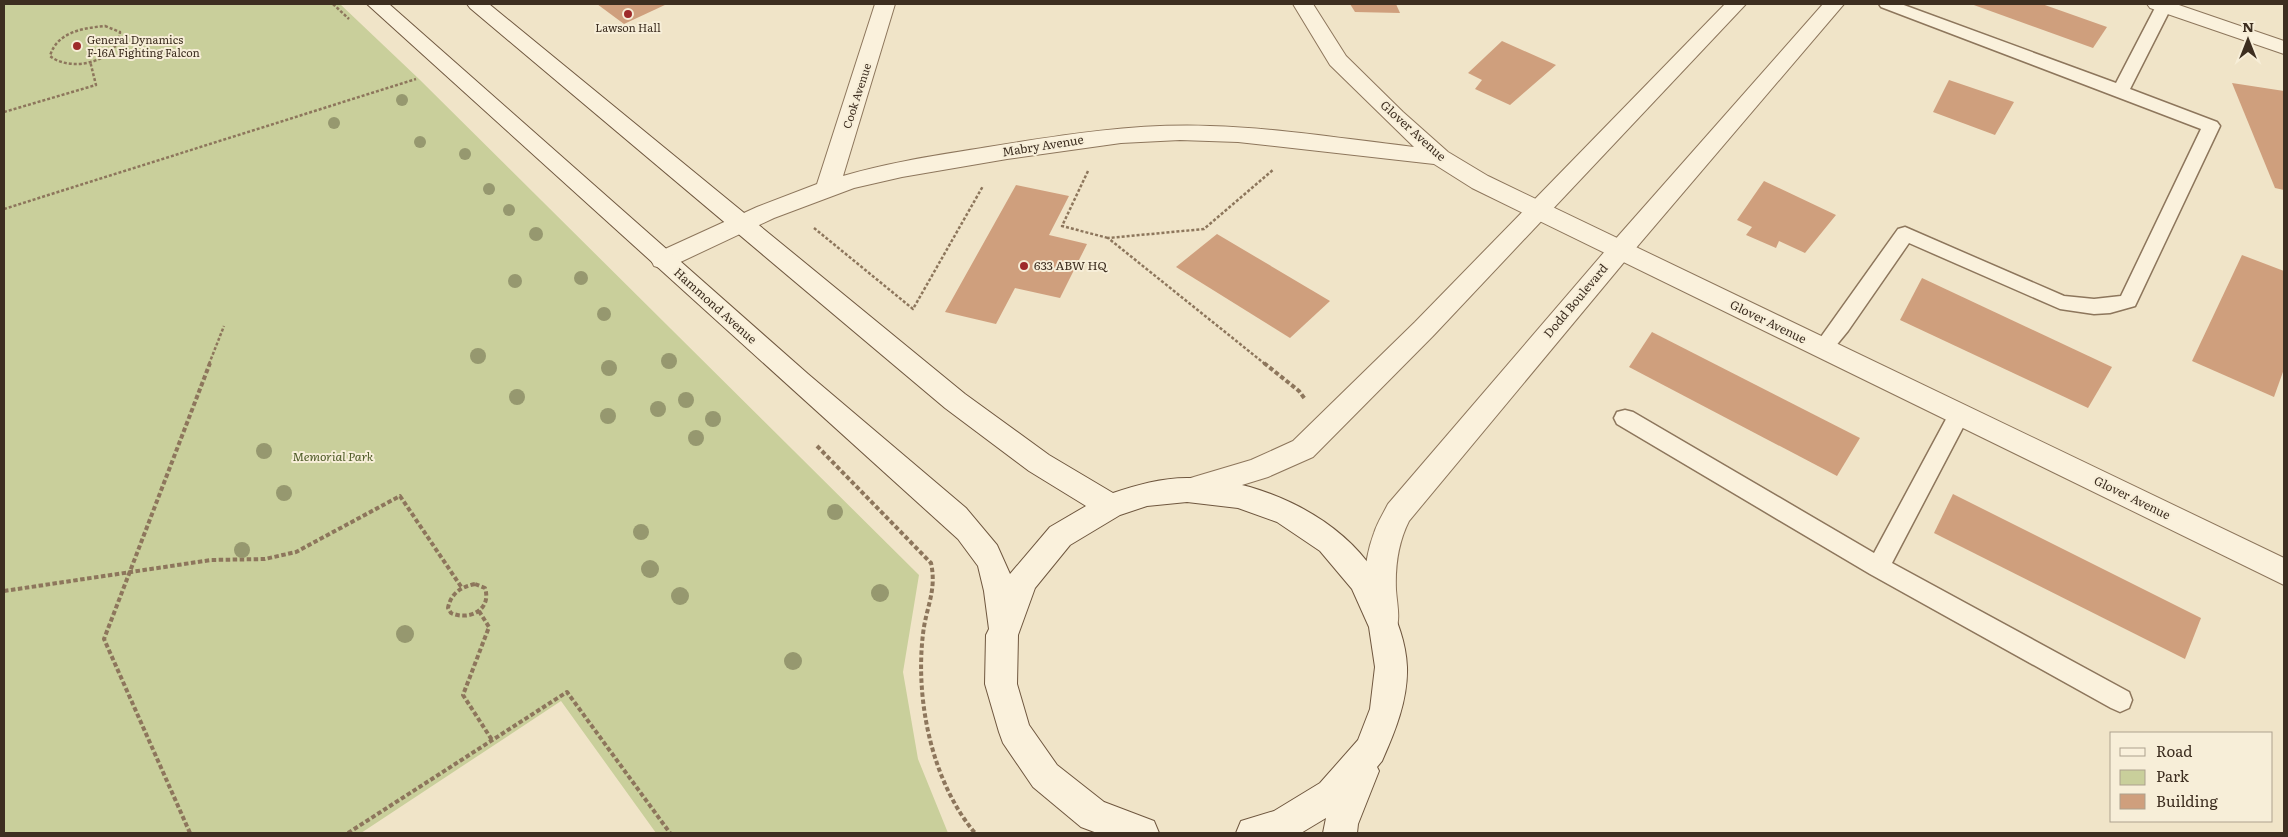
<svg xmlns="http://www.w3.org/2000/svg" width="2288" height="837" font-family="Literata,serif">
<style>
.green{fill:#c9cf9b}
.building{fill:#cf9f7d}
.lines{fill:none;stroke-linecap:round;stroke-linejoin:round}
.service-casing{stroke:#8d765c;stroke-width:3}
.minor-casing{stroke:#8d765c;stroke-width:2}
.tertiary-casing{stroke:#8d765c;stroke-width:2}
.secondary-casing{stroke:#6f573f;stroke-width:2}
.path-far1{stroke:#8d765c;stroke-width:2.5;stroke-dasharray:3 2;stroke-linecap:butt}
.path{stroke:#8d765c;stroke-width:4;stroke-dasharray:4.5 2.5;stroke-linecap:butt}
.service{fill:#faf1dc;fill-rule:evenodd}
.minor{fill:#faf1dc;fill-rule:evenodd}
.tertiary{fill:#faf1dc;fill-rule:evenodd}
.secondary{fill:#faf1dc;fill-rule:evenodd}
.tree{fill:#96986f}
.poi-dot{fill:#9e2a2b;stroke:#f7eed8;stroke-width:2}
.labels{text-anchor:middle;stroke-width:4;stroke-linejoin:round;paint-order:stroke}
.far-poi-label{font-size:11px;fill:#3d2e20;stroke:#f7eed8}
.far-street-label{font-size:11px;fill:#3d2e20;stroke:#f7eed8}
.street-label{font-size:12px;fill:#3d2e20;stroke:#f7eed8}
.poi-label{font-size:12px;fill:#3d2e20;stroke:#f7eed8;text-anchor:start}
.park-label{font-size:12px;font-style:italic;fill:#4d5a26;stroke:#f7eed8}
</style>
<rect width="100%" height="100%" fill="#f0e4c8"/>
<path class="green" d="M4,4H340L419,79L919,575L903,672L918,759L948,833H656L561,701L361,833H4Z"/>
<g class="building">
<path d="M597,4H667L624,24Z"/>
<path d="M1350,4H1396L1400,13L1355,12Z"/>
<path d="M1971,4H2042L2107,27L2093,48Z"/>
<path d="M1502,41L1556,65L1510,105L1475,89L1482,80L1468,73Z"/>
<path d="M1949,80L2014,102L1995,135L1933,112Z"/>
<path d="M2232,83L2284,91V190L2275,188Z"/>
<path d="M1764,181L1836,215L1805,253L1779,241L1776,248L1746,235L1752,227L1737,220Z"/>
<path d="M1016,185L1069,196L1049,235L1087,244L1060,298L1015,288L996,324L945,312Z"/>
<path d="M1217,234L1330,301L1290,338L1176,267Z"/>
<path d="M2242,255L2284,271V369L2274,397L2192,361Z"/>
<path d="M1922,278L2112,367L2088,408L1900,320Z"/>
<path d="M1652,332L1860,438L1837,476L1629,367Z"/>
<path d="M1953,494L2201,618L2185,659L1934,533Z"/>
</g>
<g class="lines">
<defs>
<g id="service">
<path d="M1879,4H1901L2116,83L2157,4H2173L2130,89L2217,122L2220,126L2135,306L2110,313L2094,314L2060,309L1909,243L1848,331L1830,353L1823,356L1816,353L1813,348L1898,229L1905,227L2064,296L2094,299L2121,296L2201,129L1881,7Z"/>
<path d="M1959,406L1966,408L1970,414L1892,563L2129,692L2132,700L2129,708L2120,712L2111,708L1870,574L1617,424L1614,418L1617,412L1625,410L1633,412L1874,553L1952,408Z"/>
</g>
<g id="minor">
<path d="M875,4H895L843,176C890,162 939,155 988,147C1061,135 1136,123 1210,126C1279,128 1346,139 1414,147L1330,65L1293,4H1313L1346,56L1403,112L1448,152L1488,176L2284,558V585L1472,188L1434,164L1238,142L1180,140L1121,143L1007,159L902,177L854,188L774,218L672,266L663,269L654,266L651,260L654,254L757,207L817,184Z"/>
<path d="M2147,4H2176L2284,41V54L2150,8Z"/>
</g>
<g id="tertiary">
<path d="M1725,4H1746L1433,336L1313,457L1268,477L1187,502L1177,498L1173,490L1177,482L1251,460L1293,441L1415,322Z"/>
<path d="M1823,4H1844L1630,255L1409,521C1398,543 1395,566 1396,590C1397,605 1401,619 1395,633L1384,637L1373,633C1360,604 1363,562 1374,533C1377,523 1383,514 1388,504L1612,243Z"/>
</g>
<path id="secondary" d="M367,4H389L808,374L966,508L997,545L1010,574L1050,527L1086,506L1029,471L945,408L470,8L467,4H489L965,394L1049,455L1113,493C1137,485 1161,478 1187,478C1255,478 1335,513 1374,571C1379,579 1383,589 1387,598C1397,620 1406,642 1407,667C1408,700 1395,732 1382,761L1377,767L1379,771L1358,824L1357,833H1323L1326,818L1301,833H1236L1241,821L1274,811L1320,783L1358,740L1370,709L1375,667L1369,627L1352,589L1320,551L1277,522L1238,508L1187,502L1147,506L1120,515L1070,545L1035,588L1018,635L1017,684L1029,725L1057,765L1104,802L1154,821L1159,833H1097L1081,827L1033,787L1003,743L999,732L985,684L986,635L989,629L984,591L978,566L958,539Z"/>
</defs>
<use href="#service" class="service-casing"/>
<use href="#minor" class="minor-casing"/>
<use href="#tertiary" class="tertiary-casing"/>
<use href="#secondary" class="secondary-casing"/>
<g class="path-far1">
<path d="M333,4L349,19"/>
<path d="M105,26L120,32C118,62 71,73 50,56C57,32 83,28 105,26Z"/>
<path d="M4,112L96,85L90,61"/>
<path d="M1088,171L1062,226L1108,238"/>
<path d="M4,209L416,79"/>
<path d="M814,228L913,309L983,186"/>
<path d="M209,364L224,326"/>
<path d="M1265,364L1108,238L1204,229L1274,169"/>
</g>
<g class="path">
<path d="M1264,363L1299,391L1305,399"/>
<path d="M817,446L931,563C937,591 926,607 923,634C915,700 932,782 975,833"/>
<path d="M475,584L485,588C492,610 469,621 451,613L448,608C451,593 461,587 475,584Z"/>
<path d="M4,591L211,560L265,559L296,552L400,496L462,588"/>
<path d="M479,611L489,627L463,695L492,740"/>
<path d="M190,833L104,639L210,363"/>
<path d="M348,833L567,692L670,833"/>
</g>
<use href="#service" class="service"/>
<use href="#minor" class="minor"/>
<use href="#tertiary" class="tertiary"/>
<use href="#secondary" class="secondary"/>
</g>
<g class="tree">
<circle cx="402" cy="100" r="6"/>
<circle cx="334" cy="123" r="6"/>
<circle cx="420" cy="142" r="6"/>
<circle cx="465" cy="154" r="6"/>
<circle cx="489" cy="189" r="6"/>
<circle cx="509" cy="210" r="6"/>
<circle cx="536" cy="234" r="7"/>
<circle cx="581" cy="278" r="7"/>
<circle cx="515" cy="281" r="7"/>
<circle cx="604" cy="314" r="7"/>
<circle cx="478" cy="356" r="8"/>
<circle cx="669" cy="361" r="8"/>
<circle cx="609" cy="368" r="8"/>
<circle cx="517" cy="397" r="8"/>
<circle cx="686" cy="400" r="8"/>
<circle cx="658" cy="409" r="8"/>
<circle cx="608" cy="416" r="8"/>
<circle cx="713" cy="419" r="8"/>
<circle cx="696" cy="438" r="8"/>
<circle cx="264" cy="451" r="8"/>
<circle cx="284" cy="493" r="8"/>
<circle cx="835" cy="512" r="8"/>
<circle cx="641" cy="532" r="8"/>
<circle cx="242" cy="550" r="8"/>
<circle cx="650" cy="569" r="9"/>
<circle cx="880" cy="593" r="9"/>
<circle cx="680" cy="596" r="9"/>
<circle cx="405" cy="634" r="9"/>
<circle cx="793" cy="661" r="9"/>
</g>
<g class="poi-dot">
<circle cx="628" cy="14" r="5"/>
<circle cx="77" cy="46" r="5"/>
<circle cx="1024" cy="266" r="5"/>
</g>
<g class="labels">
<g class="far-poi-label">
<text x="628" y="32">Lawson Hall</text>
<text x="87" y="44" text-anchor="start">General Dynamics<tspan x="87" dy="13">F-16A Fighting Falcon</tspan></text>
</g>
<g class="far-street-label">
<text transform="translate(857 96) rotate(-72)" y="4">Cook Avenue</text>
</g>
<g class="street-label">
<text transform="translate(1413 131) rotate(42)" y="4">Glover Avenue</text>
<text transform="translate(1043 146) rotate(-9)" y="4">Mabry Avenue</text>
<text transform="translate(1576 301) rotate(-50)" y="4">Dodd Boulevard</text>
<text transform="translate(715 306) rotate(42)" y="4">Hammond Avenue</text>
<text transform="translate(1768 322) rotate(26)" y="4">Glover Avenue</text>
<text transform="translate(2132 498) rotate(26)" y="4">Glover Avenue</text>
</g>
<g class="poi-label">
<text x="1034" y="270">633 ABW HQ</text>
</g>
<g class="park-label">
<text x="333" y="461">Memorial Park</text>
</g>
</g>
<rect width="2288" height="837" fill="none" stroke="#3d2e20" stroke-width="10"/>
<rect x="2110" y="732" width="162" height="90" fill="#f7eed8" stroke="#ada18e"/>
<rect x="2120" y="748" width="25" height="8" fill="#faf1dc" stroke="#ada18e"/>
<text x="2156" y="757" font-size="15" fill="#3d2e20">Road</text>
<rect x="2120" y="770" width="25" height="15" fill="#c9cf9b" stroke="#ada18e"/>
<text x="2156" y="782" font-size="15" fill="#3d2e20">Park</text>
<rect x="2120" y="794" width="25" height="15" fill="#cf9f7d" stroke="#ada18e"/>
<text x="2156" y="807" font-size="15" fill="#3d2e20">Building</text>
<g transform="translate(2248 40)" stroke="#f7eed8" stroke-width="4" paint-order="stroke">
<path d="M0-4L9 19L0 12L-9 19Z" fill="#3d2e20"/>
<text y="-8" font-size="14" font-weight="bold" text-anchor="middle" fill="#3d2e20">N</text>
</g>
</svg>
